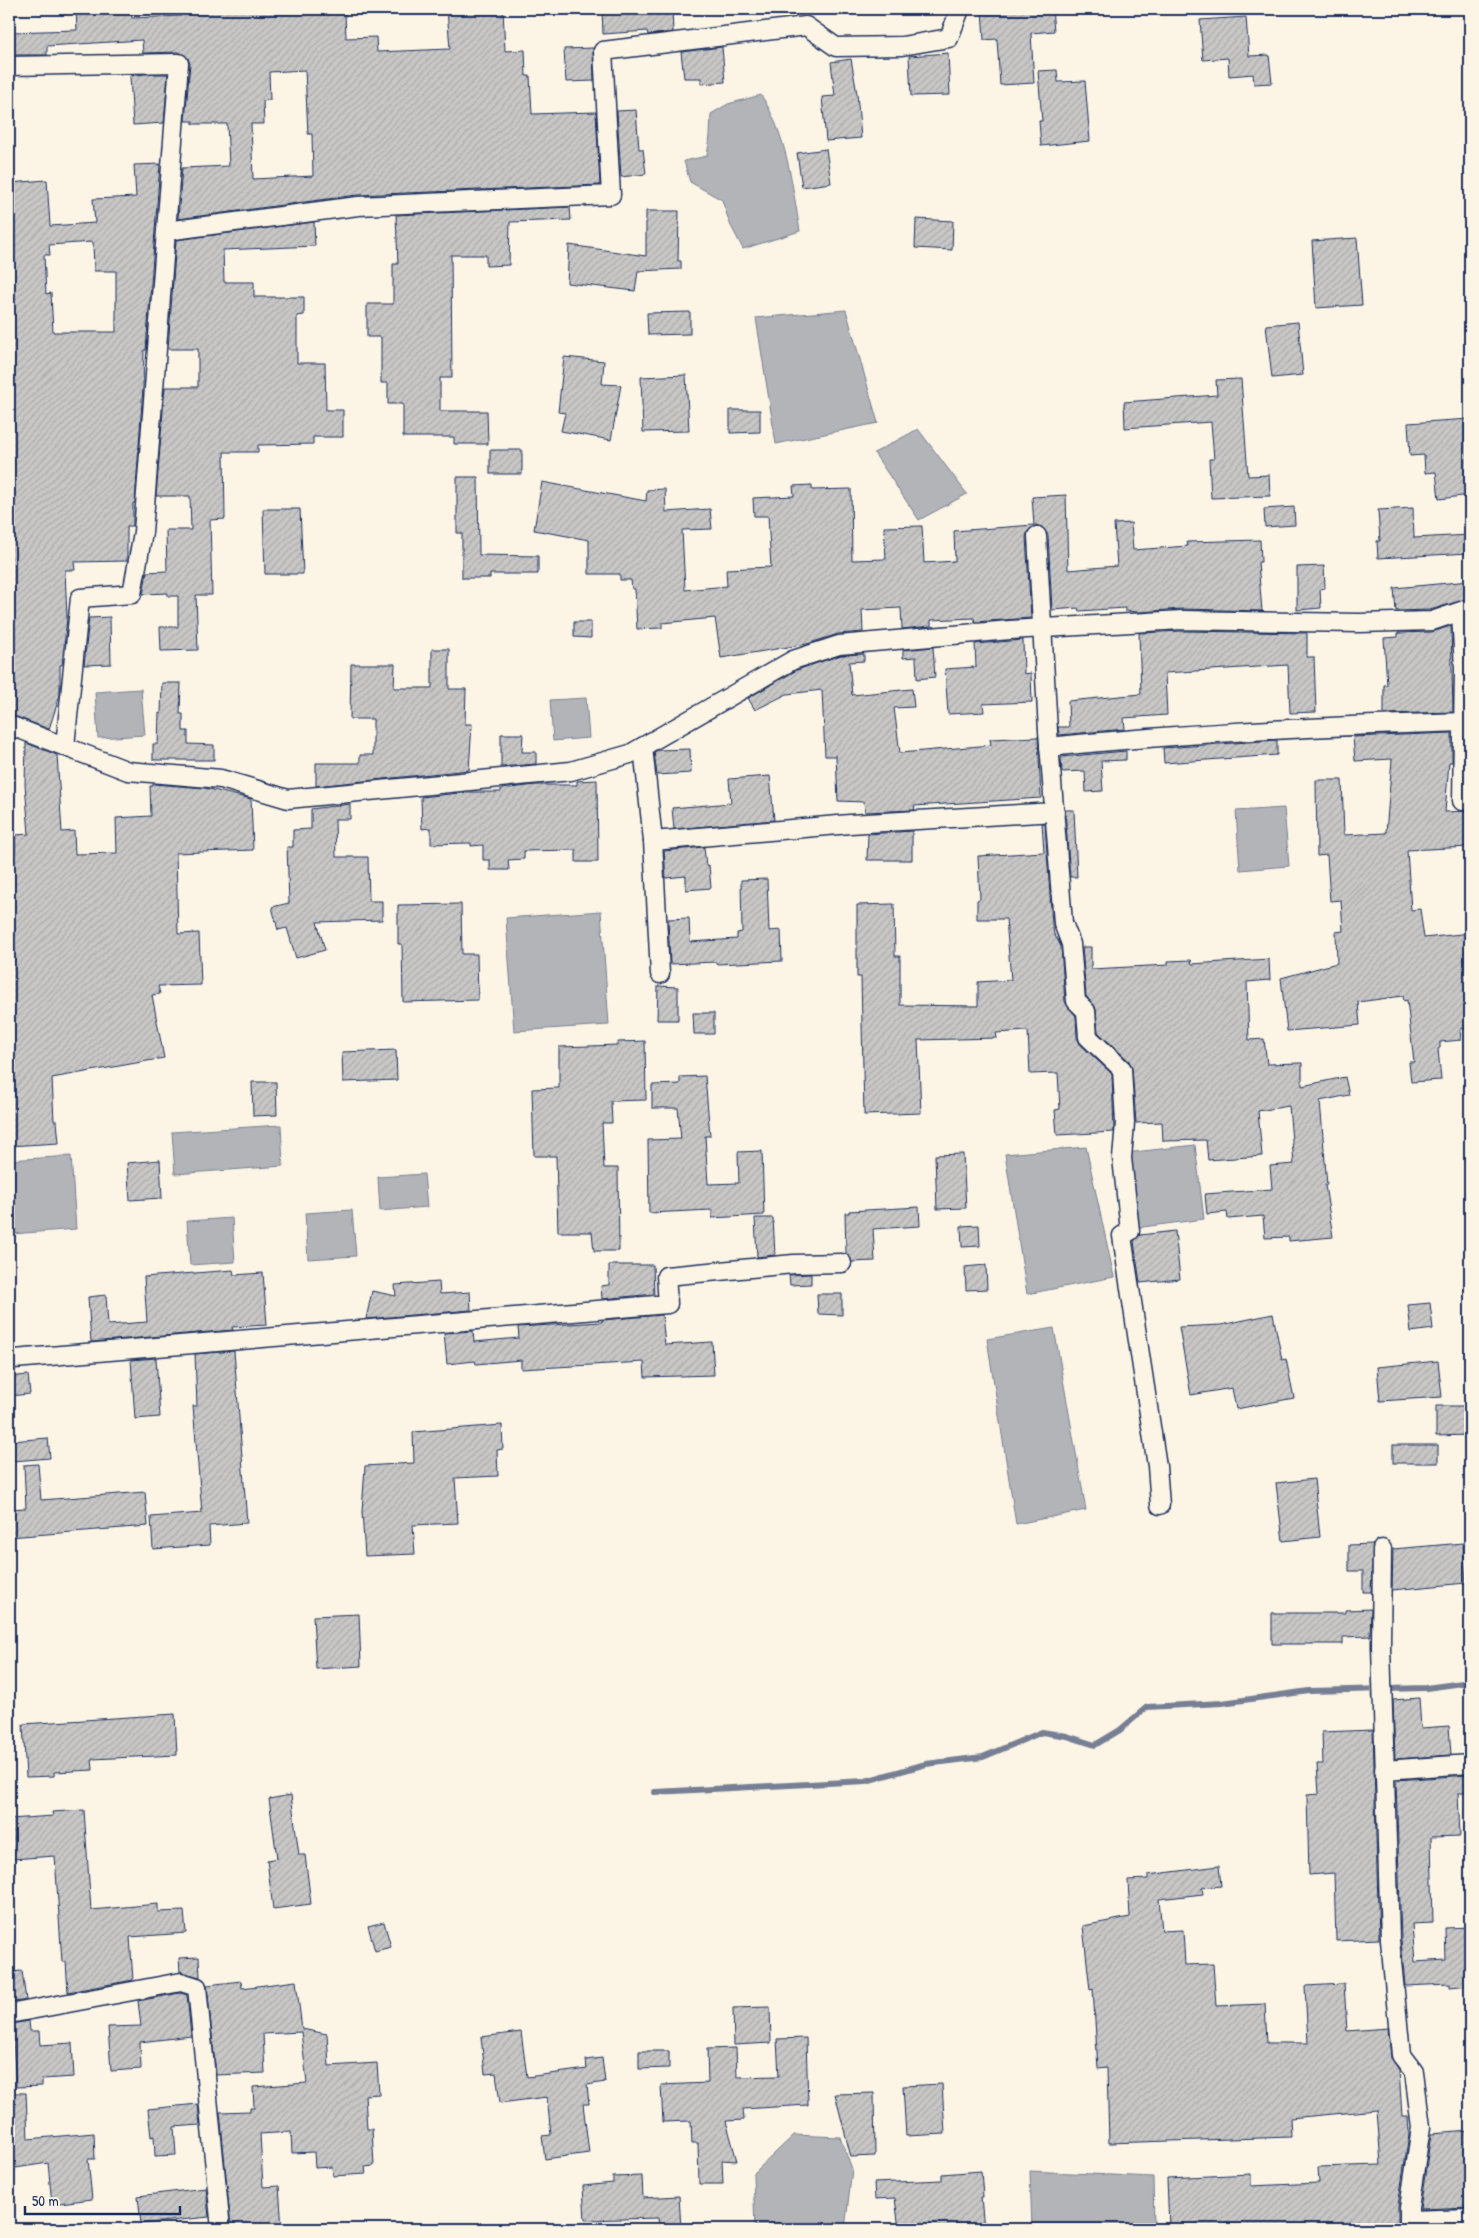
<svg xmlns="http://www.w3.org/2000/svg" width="1479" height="2238" font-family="'Patrick Hand',sans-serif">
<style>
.water{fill:#b2b4b8;stroke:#767f94}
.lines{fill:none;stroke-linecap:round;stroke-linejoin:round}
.stream{stroke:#767f94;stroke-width:6}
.building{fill:url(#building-hatch);stroke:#1b2f5e;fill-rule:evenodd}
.minor-tunnel{stroke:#cfcdca;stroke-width:18;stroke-dasharray:18 9;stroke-linecap:butt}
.minor-casing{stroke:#1b2f5e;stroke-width:21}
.minor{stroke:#fcf5e5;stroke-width:18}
</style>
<defs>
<pattern id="building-hatch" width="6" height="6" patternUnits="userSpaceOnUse" patternTransform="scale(1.25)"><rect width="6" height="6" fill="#c8c7c6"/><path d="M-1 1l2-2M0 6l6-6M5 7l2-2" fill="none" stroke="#ababac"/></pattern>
</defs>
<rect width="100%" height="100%" fill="#fcf5e5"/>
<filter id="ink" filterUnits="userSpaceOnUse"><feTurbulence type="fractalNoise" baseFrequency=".02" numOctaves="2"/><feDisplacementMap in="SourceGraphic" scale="10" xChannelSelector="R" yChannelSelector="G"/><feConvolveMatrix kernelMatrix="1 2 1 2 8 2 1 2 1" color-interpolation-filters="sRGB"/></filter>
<g filter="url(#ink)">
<g class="water">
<path d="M761,95C787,135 792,184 800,231L743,249L730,224L722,200L690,182L684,161L707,156L710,136L711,114L728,104Z"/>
<path d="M846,310L878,423L776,444L756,318Z"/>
<path d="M918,429L967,494L919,520L874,453Z"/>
<path d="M141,689L145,735L98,738L95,692Z"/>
<path d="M586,698L589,738L553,741L550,700Z"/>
<path d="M1284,808L1289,866L1240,870L1236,811Z"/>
<path d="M601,911L609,1025L514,1031L506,918Z"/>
<path d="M281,1125L283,1166L175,1174L172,1132Z"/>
<path d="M1195,1145L1204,1219L1135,1228L1126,1153Z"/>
<path d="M1086,1147L1114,1277L1027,1294L1005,1154Z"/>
<path d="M71,1156L76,1229L12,1234L9,1160Z"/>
<path d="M424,1174L427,1207L380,1211L378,1177Z"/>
<path d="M352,1210L356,1256L308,1259L305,1213Z"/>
<path d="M232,1218L235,1262L190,1265L187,1221Z"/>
<path d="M1054,1328L1086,1510L1016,1524L987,1339Z"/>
<path d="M794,2135L840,2137L852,2169L845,2229H755L753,2174Z"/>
<path d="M1030,2171L1153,2177L1154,2229H1032Z"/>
</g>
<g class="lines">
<path class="stream" d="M655,1792L866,1781L926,1764L983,1757L1042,1732L1067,1736L1095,1745L1120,1730L1147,1707L1222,1703L1309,1691L1426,1688L1470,1682"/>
</g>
<g class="building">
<path d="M76,9H131L132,18L181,16L180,9H323L324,14L345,13L346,38L376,37L377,52L450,49L447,9H503L505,51L525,50L526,76H530L532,114L596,112L600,185L357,195L178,219L182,168L229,166L227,124H193V121H185L190,64L188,58L179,52L143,53L142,40L47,46V55H9V32L77,30ZM305,70L308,134H312L313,176L253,179L251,124H264L263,101L270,100L269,72Z"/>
<path d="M602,9H672L673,32L648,35L647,31L603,34Z"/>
<path d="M982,9H1052L1054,31L1031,33L1034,83L1000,85L997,39L984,40Z"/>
<path d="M1246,17L1249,56L1269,55L1272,83L1254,84L1253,74L1229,76L1228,58L1203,60L1200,20Z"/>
<path d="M722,47L725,82L701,84V78H684L681,52Z"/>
<path d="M593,48L594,81L566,82L564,49Z"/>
<path d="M948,53L950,95L911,96L909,56Z"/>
<path d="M851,59L857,94L861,138L826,141L822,97L835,96L831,62Z"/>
<path d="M1057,70L1058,82L1085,81L1090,141L1041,146L1039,121H1042L1038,71Z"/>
<path d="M144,74H168L164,123L133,125L130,76Z"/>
<path d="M636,110L639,149H643L646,174L621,177L617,111Z"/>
<path d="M826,149L831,183L802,187L797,153Z"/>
<path d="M160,164L146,350H144L143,387L135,503H133V526H127V561L74,562L75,570H65L67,618L62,665H60V695L49,729L9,714V183L47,180L50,226L95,223L93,199L136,197L134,165ZM93,242L94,271H116V332H53L51,293L46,294L44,255H50L49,245Z"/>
<path d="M570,207L571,220L510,222L509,265L486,266V255H451L452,378H440V411H487L488,444H454V437H403V404H388V383H381V337H367V304H393V264H398L396,215Z"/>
<path d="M646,211H679L678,261H681V269L638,271L635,291L567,283L569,245L646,256Z"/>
<path d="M916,219L953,221L952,250L915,248Z"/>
<path d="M314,222L315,246L223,250L224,282H254V297H304V315L297,316V363H325L326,410H343V437H313V444L258,445V452H224L225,519L210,520L212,595H196L198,650L161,651L160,627H178V596H168V593L143,594L147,572L167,571L166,530H191L190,496H156L165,387H198V349H168L176,240Z"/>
<path d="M1357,238L1362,305L1316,308L1312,241Z"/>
<path d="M690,312V334L648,335L647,313Z"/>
<path d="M1298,322L1303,375L1272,378L1266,325Z"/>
<path d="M564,357L604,361L602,384L621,385L611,440L561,431L565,413L558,412Z"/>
<path d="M686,375L689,431L643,432L641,377Z"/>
<path d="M1241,379L1248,476L1269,475L1270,496L1211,498L1209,459H1214L1211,422L1125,428L1124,402L1217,395L1216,380Z"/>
<path d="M730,410H760V432L730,433Z"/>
<path d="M1470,419V495L1439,499L1436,472L1425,473L1424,455L1410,456L1408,423Z"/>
<rect x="490" y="450" width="32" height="24"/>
<path d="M457,477H478L479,555L538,556V574H490V578H462V533H457Z"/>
<path d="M542,482L646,501L647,490L665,489L666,512L710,509L712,529L682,530L685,590L727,586L726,569L771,567L768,516H754L753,498L794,496L793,486L812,485V490L851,489L852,560L886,559L884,527L922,526L924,563L955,561L954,531L1034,525L1032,497L1066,495L1068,570L1117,566L1114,524L1131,523L1133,550L1188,546L1187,542L1260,540L1261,562H1258L1262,611L1182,609L1139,612L1125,611V608L1079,611L1078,608L1052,610L1048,535L1042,527L1036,525L1028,531L1026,537L1031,618L975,622L974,618L931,620V626L902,629L901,608L862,610L863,632L838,634L807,644L721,658L715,618L662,623V628L637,629L635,589H632L631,580H620V574H589V540L534,530Z"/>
<path d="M1294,507L1295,525L1265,527L1264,509Z"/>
<path d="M1413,508L1414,538L1470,535V553L1378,558L1377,541H1380L1378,510Z"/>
<path d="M263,509H300L303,574H265Z"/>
<path d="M1324,566L1325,588L1320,589L1321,608L1297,610V567Z"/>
<path d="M1470,581V598L1430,610L1396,611L1394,588Z"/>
<path d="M110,617L111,664L84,665L89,618Z"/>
<path d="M574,622H591V638L574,637Z"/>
<path d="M1451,626L1453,712L1384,714V685H1387L1384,638L1398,637V633L1432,632Z"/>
<path d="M1182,631L1307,633V657H1314L1316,712L1290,713L1288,665L1165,673L1167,715L1124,718L1125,729L1059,735L1058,727H1069L1068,701L1141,694L1139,633Z"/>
<path d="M1023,640L1024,674L1031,673L1032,702L983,704L984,712L948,714L945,669L976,667L975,644Z"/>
<path d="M933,647L935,677L917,679L916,657L903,658V650Z"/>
<path d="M432,649H449V689H466L465,724H472L469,770L316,786V763H360V755H373V719H350L351,664H395L394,688H432Z"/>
<path d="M864,654V661L849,662L852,695L912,689L914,707L894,708L900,753L991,745L990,739L1038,737L1041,798L914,806L915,810L865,812L864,802L838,801L836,756H825L822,690L787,694L755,710L748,698L797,670L841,655Z"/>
<path d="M162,683H181L180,714H183V731H188V744L214,745V760H153V744H158L159,713L161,714Z"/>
<path d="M1452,733V762H1449L1445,812L1470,811V847L1407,850L1411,910L1420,909L1424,938L1470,933V1028L1460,1029L1461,1040L1440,1042V1048L1438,1049L1441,1080L1411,1082L1409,1062H1414L1407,1000L1404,1001L1403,996L1358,1002L1360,1025L1287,1031L1281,978L1337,963L1336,932L1343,931L1341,900L1330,901L1327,855L1317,856L1316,780H1342L1344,835L1386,833L1392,759L1355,761L1353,737Z"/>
<path d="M501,734H523L522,752H536V764L501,767Z"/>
<path d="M1277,740V755L1164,763L1163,748Z"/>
<path d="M26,743L57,755L62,832L74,831L75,854L117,853L116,818L151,816L150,786H153V784L205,788L251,799L253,850L176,853L178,934L199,933L201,985L158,986L160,994L152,995L164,1058L52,1078L54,1121H57L59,1143L9,1146V852H15V835L29,834L25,784Z"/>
<path d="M690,749L691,773L657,775L654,752L658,750Z"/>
<path d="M1126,751V760L1101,761L1103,791L1086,792L1085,771L1062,772L1061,757Z"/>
<path d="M770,776L774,820L674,829L672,808L731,803L729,779Z"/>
<path d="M597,780L598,862H576V850L524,851V859L508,860L509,870H490V860H483V845L471,846V843L431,844V828L422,829L421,797L469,792H501V789L536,785H577V781Z"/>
<path d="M350,804V819H335L336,857H368L369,901H382V920L317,922L325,950L296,958L287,928L278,930L272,907L289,903L287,847H293V830L311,829V809Z"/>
<path d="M1065,810H1074L1077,877H1070Z"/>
<path d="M1042,823H1045L1052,924L1054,934L1061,946L1065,1002L1076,1016L1077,1038L1080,1044L1112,1074L1114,1132L1057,1135L1055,1110L1060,1109L1058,1073L1030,1074L1028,1031L996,1033L997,1038L918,1040L921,1113L864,1115L861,977H857V905L894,904L895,956H900V1005L978,1006V982L1011,980L1006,919H977V900L980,899L978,856L1044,852Z"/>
<path d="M912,831V860H867L868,834Z"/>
<path d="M704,847L706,866L709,865L711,888L686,890V876L666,878L664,851Z"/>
<path d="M767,879L769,931L781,930L782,961L716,964V962L670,964L668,919L689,918L690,942L737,939V933L742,932L741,880Z"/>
<path d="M461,904L462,954H477L478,1000L403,1002L402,944H398V905Z"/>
<path d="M1082,947H1091V969L1168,965V961L1191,960L1192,964L1269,959L1270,980L1247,982L1249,1040L1264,1039L1267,1064L1302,1063V1086L1345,1077L1349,1095L1320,1101L1327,1185H1325L1333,1237L1289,1241V1237L1265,1238L1263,1216L1228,1219L1227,1212L1207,1214L1205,1194L1272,1189L1270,1166L1294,1164L1289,1106L1258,1111L1262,1156L1208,1160L1206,1140L1163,1141L1162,1122L1136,1123L1132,1068L1129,1061L1098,1032L1096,1010L1086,996Z"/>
<path d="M658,986L678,987V1020H657Z"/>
<path d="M693,1013H714V1034H694Z"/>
<path d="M645,1041L646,1100L611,1101L612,1123H602L604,1168H618L619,1251H594L592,1232H558L556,1156H534L532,1089L559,1088V1047L618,1045V1042Z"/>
<path d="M396,1050L397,1080L343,1082L342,1052Z"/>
<path d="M705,1076L710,1136H705L708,1184L739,1183L738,1152L762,1151L764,1215L712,1218V1210L649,1213L648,1140L681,1139L678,1108H652V1085L680,1084V1077Z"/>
<path d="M252,1082H276L277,1115L253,1116Z"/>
<path d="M963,1154L966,1208L937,1209L935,1155Z"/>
<path d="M160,1160L162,1198L130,1200L127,1163Z"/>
<path d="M919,1207L920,1226L873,1229L875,1261L852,1262L846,1253L845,1213H849V1211Z"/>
<path d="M755,1218H773L775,1255L757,1257Z"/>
<path d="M979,1225L980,1246L962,1247L961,1226Z"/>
<path d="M1175,1231L1180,1279L1140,1283L1134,1241L1140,1235Z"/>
<path d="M609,1265H653L654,1294L602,1299L601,1286L609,1285Z"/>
<path d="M986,1265L987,1289L966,1290L965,1267Z"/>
<path d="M233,1270L234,1275L263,1273L267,1325L232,1327L233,1330L91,1342L88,1297L106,1295L108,1325L147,1322L144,1277Z"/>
<path d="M811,1274V1284L790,1285L789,1275Z"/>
<path d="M439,1282L440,1294L470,1292L471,1310L366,1319L372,1291L396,1296L395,1285Z"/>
<path d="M817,1294H842V1315L818,1314Z"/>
<path d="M1430,1303L1433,1329L1411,1332L1408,1305Z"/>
<path d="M1273,1314L1282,1360L1286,1359L1294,1398L1236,1409L1232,1388L1191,1395L1179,1327L1221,1325Z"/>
<path d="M662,1315L665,1345L712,1342L714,1375L645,1377L644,1362L521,1369V1360L476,1364L475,1361L447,1364L444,1333L473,1331L474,1342L519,1338L518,1327L602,1322V1320Z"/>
<path d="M234,1351L247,1523L209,1526L210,1545L153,1549L151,1517L202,1513L193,1406H197L195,1354Z"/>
<path d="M156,1358L160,1417L135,1419L131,1360Z"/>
<path d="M1438,1361L1442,1397L1380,1401L1377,1367Z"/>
<path d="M28,1375L30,1394L9,1396V1377Z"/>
<path d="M1436,1406H1470V1435L1436,1436Z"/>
<path d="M502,1425L503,1449L497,1450L498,1476L455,1478L458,1523L413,1525L415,1554L365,1556L362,1512L365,1466L414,1463L413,1432Z"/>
<path d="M48,1438L50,1458L13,1461L11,1441Z"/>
<rect x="1393" y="1445" width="45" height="18"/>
<path d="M38,1464L41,1500L145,1492L148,1526L9,1537V1509L26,1508L24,1465Z"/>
<path d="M1314,1479L1320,1537L1283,1541L1276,1483Z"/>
<path d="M1463,1543L1466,1583L1392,1590L1393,1549Z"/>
<path d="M1373,1544L1371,1592H1363V1571H1349V1545Z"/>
<path d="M1371,1609L1370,1636L1343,1637V1644H1272V1613H1345V1610Z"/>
<path d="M359,1614L361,1666L316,1669L313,1616Z"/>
<path d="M1419,1698L1421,1728L1449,1726L1451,1755L1395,1759L1393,1700Z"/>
<path d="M175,1714L177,1755L92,1759L93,1770L54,1772V1776L26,1777L23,1724Z"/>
<path d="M1373,1730L1379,1939L1336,1941L1334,1873L1309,1875L1307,1795L1319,1794L1317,1764H1323L1322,1732Z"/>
<path d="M1470,1775V1793H1458L1460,1836L1431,1837L1433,1923L1412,1924L1415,1962L1446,1960L1445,1928L1470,1927V1985L1450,1987V1984L1405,1986L1401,1939L1396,1780Z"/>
<path d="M291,1795L299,1855H305L311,1904L273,1909L267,1860L277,1858L269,1799Z"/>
<path d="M84,1810L91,1910L158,1904V1912L184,1911L186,1933L130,1937L133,1980L68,1992L66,1962H62L55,1856L12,1859L10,1819L53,1816L52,1812Z"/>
<path d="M1219,1866L1221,1886L1202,1888L1203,1894L1159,1899L1162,1931L1183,1930L1185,1965L1213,1964L1216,2006L1265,2004L1267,2043H1308L1305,1986L1344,1984L1347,2031L1388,2028L1391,2057L1399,2070L1402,2116H1408L1409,2134L1398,2206V2229H1169L1167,2178L1251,2174V2186L1319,2183L1318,2167L1381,2165L1377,2110L1290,2118L1291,2137L1109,2143L1107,2068L1098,2069L1093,1989L1090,1990L1083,1926L1130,1917L1128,1880L1148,1879V1875Z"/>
<path d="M384,1922L391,1947L375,1951L368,1926Z"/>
<path d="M199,1957L200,1977L180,1972L179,1958Z"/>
<path d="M22,1971L26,2000L9,2003L10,1972Z"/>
<path d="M241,1981L242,1988L296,1981L302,2029L327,2034L329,2066L377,2063L379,2094L365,2095L367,2129H372L374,2166L365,2167L366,2174L333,2176L332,2167L315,2168L314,2152L292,2153L291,2132L260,2134L263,2187L279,2186L282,2228L231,2229L220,2112L250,2111V2108H254L253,2087L307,2083L301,2032L263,2034L265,2073L216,2075L207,1985Z"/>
<path d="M180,1993L187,1995L191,2036L140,2042L141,2069L111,2071L108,2027L141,2026L138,2001Z"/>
<path d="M770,2007L771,2043L734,2045L733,2008Z"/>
<path d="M29,2021L30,2031H39L40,2045L72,2043L74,2077L42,2079V2086L16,2087L12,2024Z"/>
<path d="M521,2032L527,2077L587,2069L586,2060L602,2058L605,2082L587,2085L589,2104H583L589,2153L545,2159L542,2136L551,2135L547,2097L500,2103L496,2073L485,2074L481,2037Z"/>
<path d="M806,2038L808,2105L743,2109L744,2120L726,2121L737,2161L722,2160L723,2184H699L698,2143H692L691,2121L663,2122L661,2085L708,2083L707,2049L736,2048L737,2077L779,2076L777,2039Z"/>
<path d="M639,2051H669V2068L639,2069Z"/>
<path d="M942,2084L945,2134L906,2136L903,2086Z"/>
<path d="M9,2093H26L28,2139L94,2133L95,2159H88L92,2199L52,2204L48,2163L9,2169Z"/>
<path d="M874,2093L875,2156L851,2157L835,2094Z"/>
<path d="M198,2104L200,2125L174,2127L176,2155L155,2156L154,2136L151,2137L148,2109Z"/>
<path d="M1470,2131V2207L1420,2209L1431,2134Z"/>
<path d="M981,2171L983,2197H981L984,2229H899L895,2198L875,2199L874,2183L942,2180V2174Z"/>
<path d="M642,2176L643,2198L679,2196L681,2229H659L658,2218L585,2220L583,2186L613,2183V2177Z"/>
<path d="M206,2188L209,2217L141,2224L138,2196Z"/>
</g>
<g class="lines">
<path class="minor-tunnel" d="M1371,1689H1392"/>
<defs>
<g id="minor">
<path d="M9,66L179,63L166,231"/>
<path d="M1037,536L1048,731L1063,923L1071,944L1076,1001L1086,1011L1088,1037L1122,1069L1125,1123L1122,1158L1130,1231L1122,1236L1157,1466L1160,1505"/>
<path d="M1461,612L1464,669L1462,801"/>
<path d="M9,725L128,771L221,779L288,799L571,771L630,754L793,660L839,645L1010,630L1182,620L1359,623L1432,621L1470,608"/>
<path d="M65,746L80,598L132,594L143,532L166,231L358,206L611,195L603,51L806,26L836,47L902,46L949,38L960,9"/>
<path d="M643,747L653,841L660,974"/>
<path d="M1049,747C1187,733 1325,726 1464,722"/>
<path d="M653,841L850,824L1055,812"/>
<path d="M9,1357L14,1359L668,1304L666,1276L794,1264L842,1263"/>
<path d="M1382,1549L1381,1646L1390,1940L1401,2055L1414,2072L1421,2127L1409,2208V2229"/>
<path d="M1384,1770L1470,1764"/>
<path d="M9,2014L181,1982L197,1987L221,2229"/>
<path d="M1409,2220L1470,2218"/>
</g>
</defs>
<use href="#minor" class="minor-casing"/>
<use href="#minor" class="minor"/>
</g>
</g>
<rect width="1479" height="2238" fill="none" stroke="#fcf5e5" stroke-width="30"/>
<rect x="15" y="15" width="1449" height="2208" fill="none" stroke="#1b2f5e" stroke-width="2" filter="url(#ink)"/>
<path d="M25 2206v8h155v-8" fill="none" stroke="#1b2f5e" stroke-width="2.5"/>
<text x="32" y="2206" font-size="15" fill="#1b2f5e" stroke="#fcf5e5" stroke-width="4" paint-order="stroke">50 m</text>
</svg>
